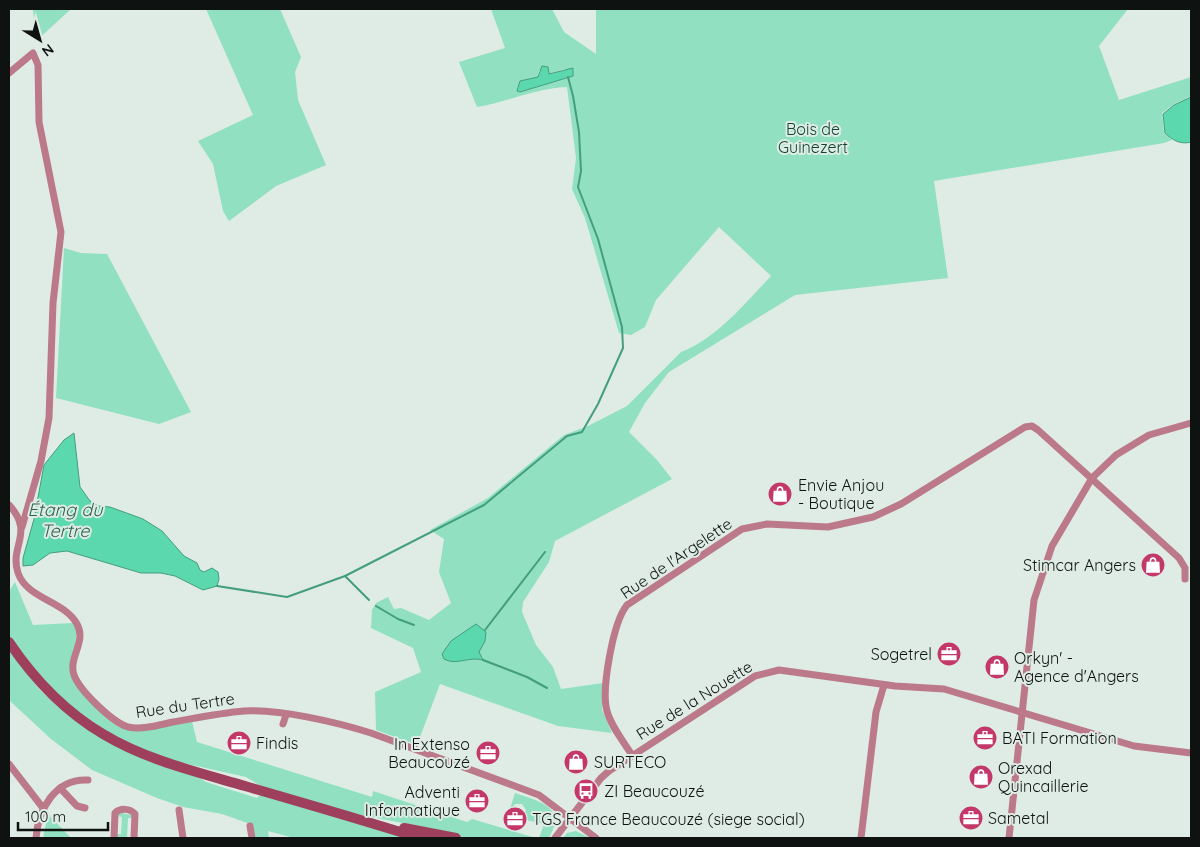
<svg xmlns="http://www.w3.org/2000/svg" width="1200" height="847" font-family="Quicksand,sans-serif">
<style>
.green{fill:#90e0c1;fill-rule:evenodd}
.water{fill:#5bd8ae;stroke:#449d7f}
.lines{fill:none;stroke-linecap:round;stroke-linejoin:round}
.stream{stroke:#449d7f;stroke-width:2}
.street{stroke:#bb798a;stroke-width:7}
.secondary{stroke:#9e405d;stroke-width:10}
.labels{text-anchor:middle;stroke-width:4;stroke-linejoin:round;paint-order:stroke}
.park-label{font-size:16px;fill:#0f4534;stroke:#dfece6}
.poi-label{font-size:16px;fill:#0e1311;stroke:#dfece6;text-anchor:start}
.street-label{font-size:16px;fill:#0e1311;stroke:#dfece6}
.water-label{font-size:18px;font-style:italic;fill:#2f624f;stroke:#dfece6}
</style>
<rect width="100%" height="100%" fill="#dfece6"/>
<g class="green">
<path d="M33,9H71L36,41Z"/>
<path d="M206,9H280L301,57L295,72L298,100L326,165L276,186L229,221L223,211L213,164L198,141L253,115Z"/>
<path d="M491,9H552L564,32L596,54V9H1128L1099,46L1119,100L1191,77V96L1174,104L1162,113L1164,133L1172,140L1164,143L934,181L948,278L795,295L669,372L645,403L629,432L657,460L672,479L555,541L549,562L523,602L522,612L536,645L553,667L561,689L603,683L602,710L612,733L558,726L440,684L417,745L376,730L375,692L421,672L413,648L371,628L372,610L376,603L388,597L394,609L401,608L429,620L451,603L439,572L444,539L430,530L488,498L564,435L588,426L627,406L681,352C717,338 745,303 771,276L719,227L656,300L645,327L631,335L619,333L585,218L572,189L576,158L567,87C536,88 508,102 477,107L459,62L505,48ZM548,69V74L565,69L573,76L520,92V81L538,77L539,71Z"/>
<path d="M64,248L81,253L107,254L191,412L159,424L56,398Z"/>
<path d="M15,582L33,625L73,623L77,630L72,674L121,727L192,721L197,742L372,797L373,791L467,822L472,819L536,838H460L418,826L351,813L264,788L246,777L174,761L116,738L64,702L18,649L9,635V591Z"/>
<path d="M9,649L39,689L71,717L197,776L206,782L257,798L260,795L408,838H294L268,831L269,838H255L253,825L222,814L183,807L157,798L92,770L51,739L11,702L9,699Z"/>
<path d="M515,793C541,802 567,807 549,838H539L544,824L522,819L526,810L522,804H515L508,815Z"/>
<path d="M121,813L132,815V818H128L127,838H117V834H121L122,817L117,816Z"/>
<path d="M48,814L71,838H43Z"/>
<path d="M576,831L590,838H563L567,833Z"/>
</g>
<g class="water">
<path d="M542,66L548,67L549,74L573,68V76L520,92L517,91L520,81L538,77Z"/>
<path d="M1191,97V142C1181,145 1172,140 1165,133L1163,114L1174,105Z"/>
<path d="M74,433L80,487L90,501L98,506L110,507L143,519L162,531L184,556L197,563L200,570L204,572L212,568L218,572L219,579L217,586L203,590L175,576L161,573H141L67,551L50,553L33,565L23,566V558L34,519L44,465L64,440Z"/>
<path d="M476,624L486,632L485,641L479,652L483,660C469,656 456,666 444,659L442,654L451,641Z"/>
</g>
<g class="lines">
<g class="stream">
<path d="M345,576L484,505L567,436L582,432L598,404L623,348L622,327L598,239L578,187L581,171L579,132L573,96L568,77"/>
<path d="M217,586L287,597L345,576L369,600"/>
<path d="M376,606L398,619L414,625"/>
<path d="M485,630L545,552"/>
<path d="M483,660L527,677L547,688"/>
</g>
<g class="street">
<path d="M9,73L33,53L38,65L39,122L61,232L53,303L49,418L41,461L22,527"/>
<path d="M9,505C35,533 9,546 18,573C27,599 65,601 77,624C87,642 68,657 74,675C80,691 112,722 128,727C142,730 159,725 173,722C196,718 220,713 244,711C280,709 336,722 371,733L539,795L596,838"/>
<path d="M283,724L286,715"/>
<path d="M632,755C623,741 611,726 607,711C601,690 613,622 627,605L742,529L767,524L828,527L873,517L901,504L1025,427L1032,426L1038,430L1179,558L1185,568V579"/>
<path d="M9,764L43,808"/>
<path d="M60,788L77,806L85,808"/>
<path d="M179,810L183,838"/>
<path d="M250,826L252,838"/>
<path d="M36,838C38,810 55,778 88,780"/>
<path d="M114,838L115,813C120,808 130,808 135,814L134,838"/>
<path d="M555,838L601,778L609,771L755,676L779,670L895,686L944,689L1134,746L1191,753"/>
<path d="M861,838L876,712L884,685"/>
<path d="M1009,838L1034,600L1052,546L1092,478L1116,455L1149,435L1191,423"/>
</g>
<g class="secondary">
<path d="M9,642C34,679 64,711 103,734C146,760 197,772 245,786C304,803 362,820 420,838"/>
<path d="M404,828L456,838"/>
</g>
</g>
<defs>
<symbol id="shop-disc" viewBox="-11 -11 22 22"><circle r="9.5" fill="#c43769" stroke="#dfece6"/><path d="M-5-2.5h2.3a2.7 3.5 0 0 1 5.4 0H5L5.5 6h-11ZM-1.5-2.5h3a1.5 2.3 0 0 0-3 0Z" fill="#fff"/></symbol>
<symbol id="office-disc" viewBox="-11 -11 22 22"><circle r="9.5" fill="#c43769" stroke="#dfece6"/><path d="M-6-3h4V-5.5h4V-3h4V5H-6ZM-1-4.5V-3h2v-1.5ZM-6 0V1H6V0Z" fill="#fff"/></symbol>
<symbol id="bus-disc" viewBox="-11 -11 22 22"><circle r="9.5" fill="#c43769" stroke="#dfece6"/><path d="M-5-6H5V4H4V6H2V4H-2V6H-4V4H-5ZM-3.5-4V0h7V-4ZM-3.5 1.2v1.5H-2V1.2ZM2 1.2v1.5H3.5V1.2Z" fill="#fff"/></symbol>
</defs>
<g fill-rule="evenodd">
<use href="#shop-disc" x="766" y="480" width="28" height="28"/>
<use href="#shop-disc" x="1139" y="551" width="28" height="28"/>
<use href="#office-disc" x="935" y="640" width="28" height="28"/>
<use href="#shop-disc" x="983" y="653" width="28" height="28"/>
<use href="#office-disc" x="971" y="724" width="28" height="28"/>
<use href="#office-disc" x="225" y="729" width="28" height="28"/>
<use href="#office-disc" x="474" y="739" width="28" height="28"/>
<use href="#shop-disc" x="562" y="748" width="28" height="28"/>
<use href="#shop-disc" x="967" y="763" width="28" height="28"/>
<use href="#bus-disc" x="572" y="777" width="28" height="28"/>
<use href="#office-disc" x="463" y="787" width="28" height="28"/>
<use href="#office-disc" x="957" y="804" width="28" height="28"/>
<use href="#office-disc" x="501" y="805" width="28" height="28"/>
</g>
<g class="labels">
<g class="park-label">
<text x="813" y="135">Bois de<tspan x="813" dy="18">Guinezert</tspan></text>
</g>
<g class="poi-label">
<text x="798" y="491">Envie Anjou<tspan x="798" dy="18">- Boutique</tspan></text>
<text x="1136" y="571" text-anchor="end">Stimcar Angers</text>
<text x="932" y="660" text-anchor="end">Sogetrel</text>
<text x="1014" y="664">Orkyn' -<tspan x="1014" dy="18">Agence d'Angers</tspan></text>
<text x="1002" y="744">BATI Formation</text>
<text x="256" y="749">Findis</text>
<text x="470" y="750" text-anchor="end">In Extenso<tspan x="470" dy="18">Beaucouzé</tspan></text>
<text x="594" y="768">SURTECO</text>
<text x="998" y="774">Orexad<tspan x="998" dy="18">Quincaillerie</tspan></text>
<text x="604" y="797">ZI Beaucouzé</text>
<text x="460" y="798" text-anchor="end">Adventi<tspan x="460" dy="18">Informatique</tspan></text>
<text x="988" y="824">Sametal</text>
<text x="532" y="825">TGS France Beaucouzé (siege social)</text>
</g>
<g class="street-label">
<text transform="translate(676 558) rotate(-34)" y="6">Rue de l'Argelette</text>
<text transform="translate(694 700) rotate(-32)" y="6">Rue de la Nouette</text>
<text transform="translate(185 705) rotate(-8)" y="6">Rue du Tertre</text>
</g>
<g class="water-label">
<text x="65" y="516">Étang du<tspan x="65" dy="21">Tertre</tspan></text>
</g>
</g>
<rect width="1200" height="847" fill="none" stroke="#0e1311" stroke-width="20"/>
<g transform="translate(40 40) rotate(143)" stroke="#dfece6" stroke-width="4" paint-order="stroke">
<path d="M0-4L9 19L0 12L-9 19Z" fill="#0e1311"/>
<text y="-8" font-size="14" font-weight="bold" text-anchor="middle" fill="#0e1311">N</text>
</g>
<path d="M18 822v8h90v-8" fill="none" stroke="#0e1311" stroke-width="2.5"/>
<text x="25" y="822" font-size="15" fill="#0e1311" stroke="#dfece6" stroke-width="4" paint-order="stroke">100 m</text>
</svg>
